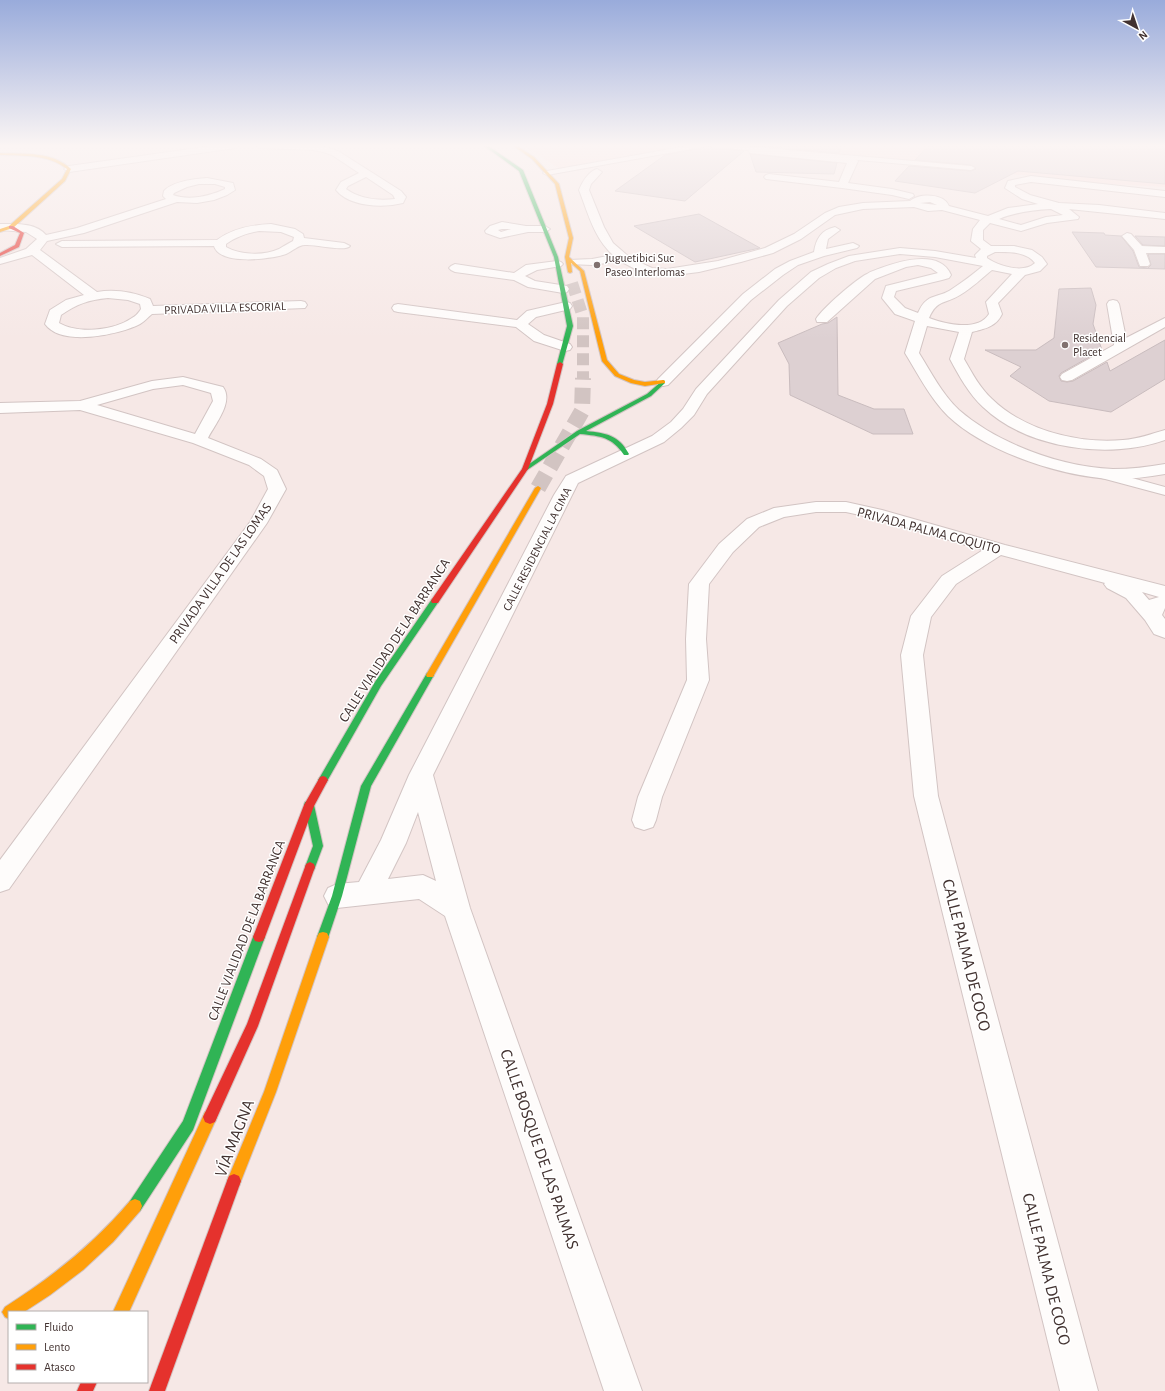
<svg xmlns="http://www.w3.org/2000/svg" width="1165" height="1391" font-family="'Alegreya Sans',sans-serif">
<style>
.built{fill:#f9ddda}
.building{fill:#ddd0d2;stroke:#c9bcbe}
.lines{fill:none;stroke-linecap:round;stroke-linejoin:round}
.secondary-tunnel-far1{stroke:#d2c4c2;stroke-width:12;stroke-dasharray:12 6;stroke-linecap:butt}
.secondary-tunnel{stroke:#d2c4c2;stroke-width:16;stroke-dasharray:16 8;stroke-linecap:butt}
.lane-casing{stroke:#d2c4c3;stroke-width:2}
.street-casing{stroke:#d2c4c3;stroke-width:2}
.fast-casing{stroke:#d2c4c3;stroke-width:2}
.slow-casing{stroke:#d2c4c3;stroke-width:2}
.jam-casing{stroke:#d2c4c3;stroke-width:2}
.lane{fill:#fefcfb;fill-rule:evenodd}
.street{fill:#fefcfb;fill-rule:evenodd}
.fast{fill:#30b455;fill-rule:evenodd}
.slow{fill:#ff9f0a;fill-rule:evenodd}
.jam{fill:#e5322d;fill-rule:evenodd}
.poi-dot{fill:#817270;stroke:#fff;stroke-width:1.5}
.labels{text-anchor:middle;stroke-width:3;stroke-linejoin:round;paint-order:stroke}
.far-poi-label{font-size:12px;fill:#423230;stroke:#fff;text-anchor:start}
.far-street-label{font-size:12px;fill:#423230;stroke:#fff}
.street-label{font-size:14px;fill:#423230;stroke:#fff}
.near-street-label{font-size:17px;fill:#423230;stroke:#fff}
</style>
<rect width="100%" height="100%" fill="#f6e8e6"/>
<g class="built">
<path d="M523,145H686L563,171Z"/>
<path d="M728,145H1165V187L1108,184Z"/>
</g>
<g class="building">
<path d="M706,145L712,148L744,151L685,201L615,191L665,155L702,148Z"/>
<path d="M744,145H841L839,153Z"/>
<path d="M929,145H1165V184L1018,171L975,193L895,181L909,166L971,171L976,169L971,165L915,160Z"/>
<path d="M750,154L837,163L834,174L756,172Z"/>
<path d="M699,214L760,248L695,262L634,226Z"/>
<path d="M1072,232L1104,233L1105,235L1121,236L1133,251L1139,267L1148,268L1151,265L1148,254H1165V269L1096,267Z"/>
<path d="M1135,236L1165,237V246L1143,245Z"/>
<path d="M1091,288L1096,305L1093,324L1102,350L1061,373L1059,376L1061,381L1067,382L1073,381L1107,362L1110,371L1165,340V379L1111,412L1049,401L1010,376L1021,367L985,350H1036L1054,338L1059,289Z"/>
<path d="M837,317L838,395L874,409H904L913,434H873L790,395L789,364L778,343L822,324L828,323Z"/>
</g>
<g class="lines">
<path class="secondary-tunnel-far1" d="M572,283L583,317V379"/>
<path class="secondary-tunnel" d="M538,488L582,411L583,378"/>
<defs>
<g id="lane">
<path d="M693,145H705L702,147L547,175L543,173L547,171Z"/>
<path d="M709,145H731L971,166L975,168L971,170L712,147Z"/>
<path d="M1099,469L1165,487V495L1094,476L1093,473L1094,470Z"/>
</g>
<g id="street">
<path d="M219,145H239L235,148L69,172L64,169L69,166Z"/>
<path d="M256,145H314L329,148L338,151L401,191L406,197L403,203C383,208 350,207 336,190L341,182L359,173L332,155L323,152L313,150L260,148ZM366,177L393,195L395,199C378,201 360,199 346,189L348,186Z"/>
<path d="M753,148L856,159L858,161L848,183L892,189L913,194L914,196L909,199L892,195L842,188L766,179L764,177L766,175L769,174L839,182L847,163L750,153L749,151L750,149Z"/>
<path d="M597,169L602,172L591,184L589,190L604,227L613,243L628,256L641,263L652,268L667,269L718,261L765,248L794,234L825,213L839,207L863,203L910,201C919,193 944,193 949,206L988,216L1008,208L1038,204L1022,199L1005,188L1008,181L1031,176L1165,191V197L1031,182L1015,185V187L1030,195L1059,203L1099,205L1165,213V219L1069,209L1079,217L1078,219L1047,223L1021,231L990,223L983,230V240L991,246H1014L1032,250L1042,257L1047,264L1040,271L1025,275L998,303L1002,314C996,327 984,329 972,332L964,359C972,373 980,388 992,399C1025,431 1079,444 1123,440C1138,439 1151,434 1165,430V440C1109,460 1027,449 983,407C969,394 959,376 950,359L959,332L927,326L919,353C931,372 942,394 959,410C998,444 1062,467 1113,469C1131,469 1148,467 1165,464V474C1148,477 1131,479 1113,479C1062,477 986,452 948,416C930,398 918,374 905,353L915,321L895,314L882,298L886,286L938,273L931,268L918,265L906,267L875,279L827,322H817L816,319C823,308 855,280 867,274C871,271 876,270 881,268C900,261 940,249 951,275L949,278L942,280L896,291L894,297L905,308L918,313C927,292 938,299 952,289C963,282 973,274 983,266L935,257L900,254L855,261L836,268L819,278L787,306L707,394L694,415L681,428L664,442L578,483L433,775L470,908L642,1391H604L445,916L419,899L337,908L328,904L324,896L328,888L337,884L359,882L381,840L409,775L554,495L566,476L652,436L671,422L683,409L696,389L779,300L811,272L828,264L849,256L900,248L935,251L976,258L975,255L981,249L971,241L973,229L980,220L942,210L928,211L914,207L863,209L835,215L801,239L773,253L741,262L699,272L667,276H656L639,271L620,261L592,265L569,264L567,262L569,260L592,259L613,255C594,238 588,213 579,190C582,182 589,171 597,169ZM930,202L937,205L920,203ZM1051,209L1063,215L1046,217L1021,225L999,219C1016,212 1033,210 1051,209ZM995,252C1008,252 1026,251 1035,263C1023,274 999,266 987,258V256ZM992,270L1012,274L986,302L989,314C978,332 945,324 929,318C937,299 946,304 960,295C972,288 982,278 992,270ZM418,812L436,881L423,875L388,879L406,843Z"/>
<path d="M207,178L233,183L235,190L227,195L214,200L197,203L177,202L84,233L47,241L40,250L97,292C115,289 133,292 150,299L153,306L301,301L305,302L307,305L305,308L152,314C148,317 144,322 140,324C119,335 61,347 45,324L50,310L66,300L84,295L32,255L0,264V258L26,249L37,239L26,232L0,230V224C15,224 35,222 46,235L77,228L166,199L163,196L164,191C173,181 194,179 207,178ZM199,184H215L225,187V189C210,196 189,201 173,195L174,193L187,187ZM108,298L128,300L140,304L141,309C139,312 136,316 132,318C113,331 78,334 59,323L61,315C77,304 88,300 108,298Z"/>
<path d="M502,222L526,226H545L550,229L545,232H528L500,238L486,233L485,231L490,226ZM502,229H511L501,232L498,230Z"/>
<path d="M271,224L295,229L303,234L304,238L344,243L350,246C345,252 315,244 305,245C298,245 293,251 286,254C272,259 220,266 214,246L62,247L56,244L62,241L217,240C233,228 252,225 271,224ZM259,231L281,232L294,237L293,241C289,243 284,246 279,249C264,256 240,255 226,247V244C236,237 247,233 259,231Z"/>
<path d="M835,227L840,230L828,239L826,249L853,243L859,246L857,248L824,256L798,265L783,275L751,300L668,385L663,386L658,385L656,382L658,379L743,294L775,269L790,261L814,252C816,239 821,230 835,227Z"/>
<path d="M1127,233L1131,234L1142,246L1165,247V253H1146L1150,264L1148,266H1140L1134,250L1122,236Z"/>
<path d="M557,261L561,262L563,264L561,266L537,270L525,276L535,281L567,286L569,289L567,292L563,293L528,287L514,280L455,272L451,270L449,268L451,266L455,264L514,273L526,265Z"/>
<path d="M1113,300L1117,301L1119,304L1126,338L1165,318V327L1072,380L1067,381L1062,380L1060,377L1062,374L1114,345L1107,304L1109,301Z"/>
<path d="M566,302L570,303L572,306L570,309L536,317L528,324L544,335L570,344L572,347L570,350L565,351L534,341L516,327L398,312L394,311L392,308L394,305L398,304L517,320L527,311Z"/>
<path d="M183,377L223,387C234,402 215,424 208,438L261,459L277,470L286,489L267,523L9,889L0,892V860L250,522L268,489L264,476L249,465L193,443L80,410L0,413V403L80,401L152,381ZM183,385L211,393L213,401L195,434L97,405L153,389Z"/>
<path d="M816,502H846L882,510L1005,545L1165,586V608L1162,615L1165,619V638L1154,634L1145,620L1126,598L1107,588L1104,584L1105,583L1001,555L956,584L931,617L923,655L938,796L1098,1391H1060L914,796L901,655L911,616L942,576L983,550L878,519L846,512H816L784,517L759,527L733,552L709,584L706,639L709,680L662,797L656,820L653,827L644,830L635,827L632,820L638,797L687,680L686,639L689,584L719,544L747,519L774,508ZM1142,592L1159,597L1149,600Z"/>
</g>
<g id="fast">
<path d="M483,145H487L523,170L558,257L573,326L562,365L557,364L567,326L554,257L519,171Z"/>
<path d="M663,380L665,381V383L651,396L586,431C606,433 619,435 629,454L628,455H624C612,437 601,436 580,434L527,470H523L522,469L577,431L647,394Z"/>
<path d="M435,598L439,601L381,686L326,783L323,784L320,783L318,780L320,777L375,682L432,599Z"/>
<path d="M430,672L434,675L371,786L342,896L327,941L323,942L319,941L317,937L332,896L361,786L427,673Z"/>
<path d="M309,801L313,802L314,805L323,846L314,870L310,872L306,870L305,867L313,846L304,805L305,802Z"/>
<path d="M259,932L263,933L265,937L193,1130L140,1211L135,1213L130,1211L128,1206L130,1201L183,1121L253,937L255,933Z"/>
</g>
<g id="slow">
<path d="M512,145H516L534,157L559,184L573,238L569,257L584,271L607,360L619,374L634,380L645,382L663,380L665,381V383L645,386L631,383L615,376L602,361L580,271L571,263L572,272L570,273L568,272L565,257L569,238L555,184L532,159Z"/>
<path d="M0,153C24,154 52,151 71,169L65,181L13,228L0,232V229L9,226L62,179L67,169C48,154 23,156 0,155Z"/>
<path d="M538,486L541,488L434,675L433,677H427L426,675L535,488Z"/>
<path d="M323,932L327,933L329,937L276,1092L239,1186L234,1188L229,1186L227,1181L264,1092L317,937L319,933Z"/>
<path d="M210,1110L215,1112L217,1117L129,1312H113L205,1112Z"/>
<path d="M135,1199L140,1201L142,1206L140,1211L113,1242L83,1270L50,1295L24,1312H9V1319L5,1317L2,1312L5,1307C52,1277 94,1244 130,1201Z"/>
</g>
<g id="jam">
<path d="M9,226H13L24,233L19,247L0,256V253L15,245L20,233L9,228Z"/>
<path d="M560,362L563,364L553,404L528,469L438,603H432L431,601L432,599L522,469L547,404L557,364Z"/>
<path d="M323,776L326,777L328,780L314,806L265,937L263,941L259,942L255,941L253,937L304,805L320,777Z"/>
<path d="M310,862L314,864L315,867L258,1026L215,1122L210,1124L205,1122L203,1117L247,1024L305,867L306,864Z"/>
<path d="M234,1174L239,1176L241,1181L165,1391H149L227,1181L229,1176Z"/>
<path d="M81,1382H97L93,1391H77Z"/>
</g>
</defs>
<use href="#lane" class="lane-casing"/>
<use href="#street" class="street-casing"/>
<use href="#fast" class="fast-casing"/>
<use href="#slow" class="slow-casing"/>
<use href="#jam" class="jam-casing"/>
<use href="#lane" class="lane"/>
<use href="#street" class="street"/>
<use href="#fast" class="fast"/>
<use href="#slow" class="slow"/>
<use href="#jam" class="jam"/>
</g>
<linearGradient id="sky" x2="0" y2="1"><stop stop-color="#99abdb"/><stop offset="0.43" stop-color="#fbf5f4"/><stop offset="1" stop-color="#fbf5f4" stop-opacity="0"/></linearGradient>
<rect width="1165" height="339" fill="url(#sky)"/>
<g class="poi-dot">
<circle cx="597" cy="265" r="4"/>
<circle cx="1065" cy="345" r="4"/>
</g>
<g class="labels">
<g class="far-poi-label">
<text x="605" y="262">Juguetibici Suc<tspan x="605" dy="14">Paseo Interlomas</tspan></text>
<text x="1073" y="342">Residencial<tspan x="1073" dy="14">Placet</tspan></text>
</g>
<g class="far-street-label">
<text transform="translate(225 308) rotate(-2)" y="4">PRIVADA VILLA ESCORIAL</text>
<text transform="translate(537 549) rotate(-63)" y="4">CALLE RESIDENCIAL LA CIMA</text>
</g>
<g class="street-label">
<text transform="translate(929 530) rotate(15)" y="5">PRIVADA PALMA COQUITO</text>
<text transform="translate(220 573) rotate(-55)" y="5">PRIVADA VILLA DE LAS LOMAS</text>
<text transform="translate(394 640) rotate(-57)" y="5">CALLE VIALIDAD DE LA BARRANCA</text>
<text transform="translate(246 930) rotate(-69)" y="5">CALLE VIALIDAD DE LA BARRANCA</text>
</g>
<g class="near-street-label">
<text transform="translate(967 955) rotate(76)" y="6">CALLE PALMA DE COCO</text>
<text transform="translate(234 1138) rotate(-69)" y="6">VÍA MAGNA</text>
<text transform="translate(540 1149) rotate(71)" y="6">CALLE BOSQUE DE LAS PALMAS</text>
<text transform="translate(1047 1269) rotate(76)" y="6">CALLE PALMA DE COCO</text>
</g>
</g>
<rect x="8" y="1311" width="140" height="72" fill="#ffffff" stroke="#b3adac"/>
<rect x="16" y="1324" width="20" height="6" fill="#30b455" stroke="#b3adac"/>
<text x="44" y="1331" font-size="12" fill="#423230">Fluido</text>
<rect x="16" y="1344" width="20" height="6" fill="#ff9f0a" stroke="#b3adac"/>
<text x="44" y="1351" font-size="12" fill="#423230">Lento</text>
<rect x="16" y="1364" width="20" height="6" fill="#e5322d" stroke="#b3adac"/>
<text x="44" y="1371" font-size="12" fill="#423230">Atasco</text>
<g transform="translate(1137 28) rotate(140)" stroke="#ffffff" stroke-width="3" paint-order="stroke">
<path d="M0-3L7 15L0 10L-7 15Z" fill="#423230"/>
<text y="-6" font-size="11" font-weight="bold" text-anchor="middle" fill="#423230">N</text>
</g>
</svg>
